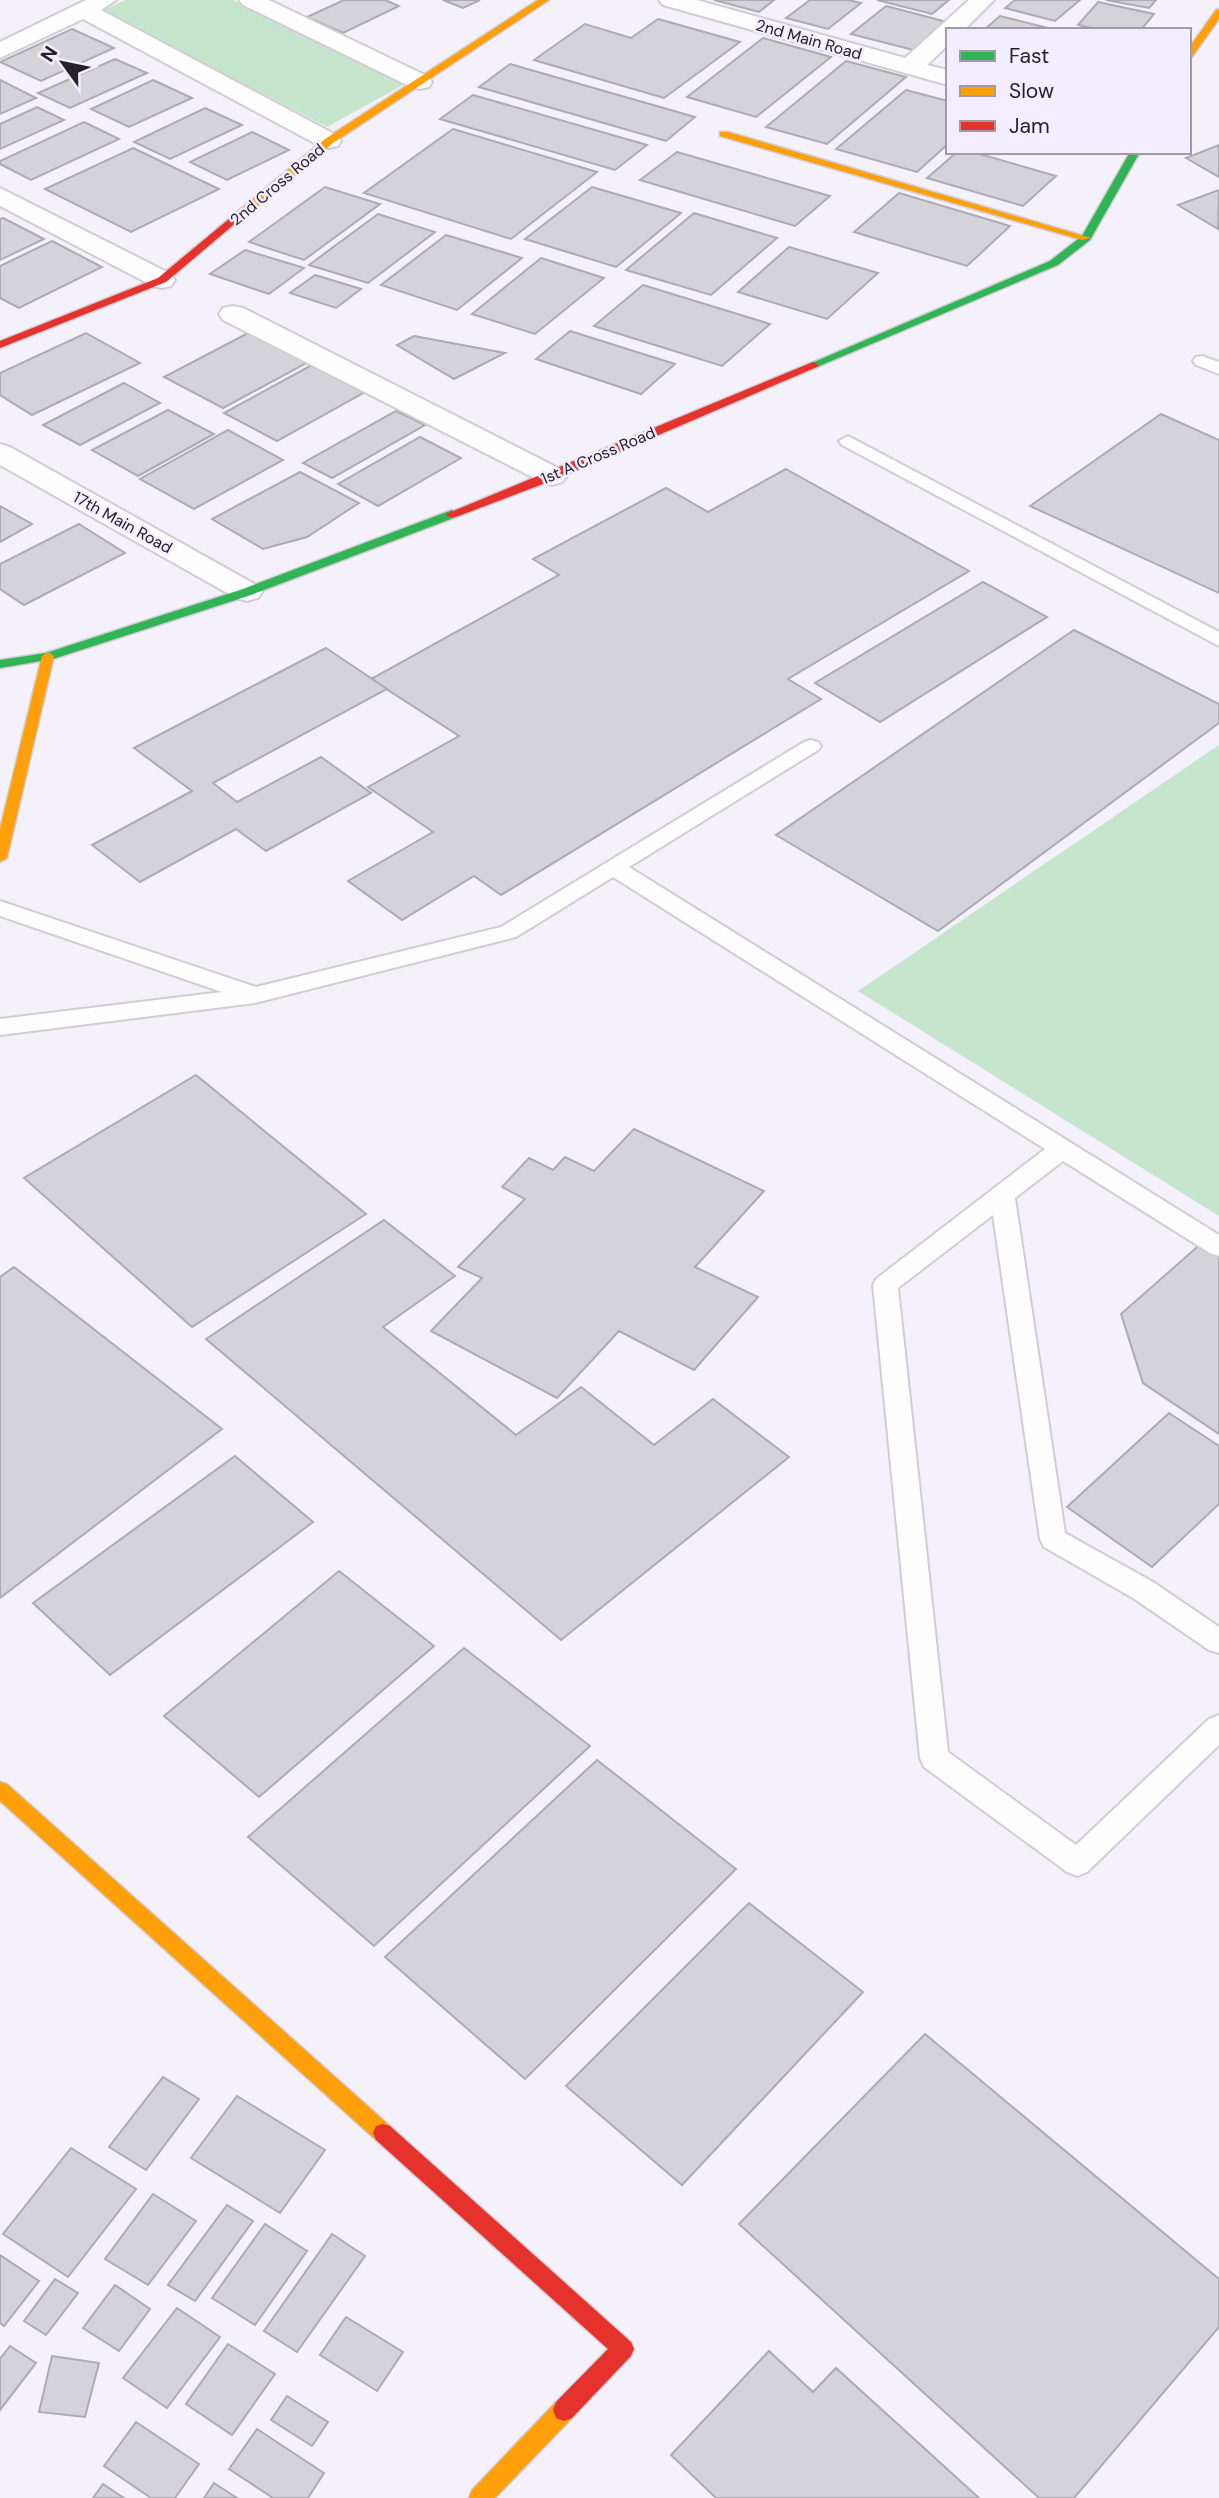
<svg xmlns="http://www.w3.org/2000/svg" width="1219" height="2498" font-family="'DM Sans',sans-serif">
<style>
.green{fill:#c5e6cc}
.building{fill:#d5d3da;stroke:#adabb2;stroke-width:2}
.lines{fill:none;stroke-linecap:round;stroke-linejoin:round}
.lane-casing{stroke:#d0cdd4;stroke-width:4}
.street-casing{stroke:#d0cdd4;stroke-width:4}
.fast-casing{stroke:#d0cdd4;stroke-width:3}
.slow-casing{stroke:#d0cdd4;stroke-width:3}
.jam-casing{stroke:#d0cdd4;stroke-width:3}
.lane{fill:#fdfdfe;fill-rule:evenodd}
.street{fill:#fdfdfe;fill-rule:evenodd}
.fast{fill:#30b455;fill-rule:evenodd}
.slow{fill:#ff9f0a;fill-rule:evenodd}
.jam{fill:#e5322d;fill-rule:evenodd}
.labels{text-anchor:middle;stroke-width:5;stroke-linejoin:round;paint-order:stroke}
.far-street-label{font-size:16px;fill:#242128;stroke:#f3edff}
</style>
<rect width="100%" height="100%" fill="#f4f1fb"/>
<g class="green">
<path d="M125,0H233L405,84L327,127L102,11Z"/>
<path d="M1219,745V1216L858,991Z"/>
</g>
<g class="building">
<path d="M344,0H385L399,6L343,33L307,17Z"/>
<path d="M443,0H480L463,8Z"/>
<path d="M714,0H774L759,12Z"/>
<path d="M810,0H848L861,3L828,29L786,18Z"/>
<path d="M877,0H949L932,14Z"/>
<path d="M1015,0H1080L1055,21L1005,8Z"/>
<path d="M1106,0H1156L1149,8Z"/>
<path d="M1098,2L1154,14L1141,30H1100L1078,25Z"/>
<path d="M886,6L947,22L913,50L851,34Z"/>
<path d="M1000,16L1048,28L984,30Z"/>
<path d="M658,19L740,42L664,98L534,60L585,24L631,38Z"/>
<path d="M72,29L114,48L41,81L0,62Z"/>
<path d="M763,38L831,57L756,117L687,97Z"/>
<path d="M115,59L147,73L70,108L38,93Z"/>
<path d="M846,61L906,77L827,144L766,127Z"/>
<path d="M510,64L695,117L666,141L479,87Z"/>
<path d="M0,80L36,98L0,114Z"/>
<path d="M153,80L192,98L129,127L91,109Z"/>
<path d="M906,90L948,101V144L917,172L836,149Z"/>
<path d="M473,95L647,145L615,170L440,119Z"/>
<path d="M37,107L64,120L0,149V124Z"/>
<path d="M205,108L242,125L170,159L134,142Z"/>
<path d="M84,122L119,139L31,180L0,164V161Z"/>
<path d="M453,129L597,172L511,239L364,193Z"/>
<path d="M252,132L289,150L227,180L190,162Z"/>
<path d="M1219,145V177L1186,158Z"/>
<path d="M133,148L219,189L131,232L45,189Z"/>
<path d="M677,152L830,196L795,226L640,180Z"/>
<path d="M957,152H973L1056,176L1023,206L927,178Z"/>
<path d="M325,187L380,204L304,260L249,242Z"/>
<path d="M592,187L681,213L616,267L525,239Z"/>
<path d="M1219,190L1218,229L1178,205Z"/>
<path d="M899,193L1010,226L967,266L854,232Z"/>
<path d="M694,213L777,238L711,295L626,270Z"/>
<path d="M378,214L435,232L368,283L309,265Z"/>
<path d="M3,218L44,239L0,260V219Z"/>
<path d="M446,235L522,258L457,310L381,285Z"/>
<path d="M52,241L102,267L19,308L0,298V266Z"/>
<path d="M789,247L878,273L827,319L738,292Z"/>
<path d="M245,250L304,268L269,294L210,274Z"/>
<path d="M541,258L604,278L535,334L472,314Z"/>
<path d="M315,275L361,289L336,308L290,293Z"/>
<path d="M643,285L770,324L722,366L594,326Z"/>
<path d="M254,330L312,360L223,408L164,377Z"/>
<path d="M570,331L675,364L641,394L536,359Z"/>
<path d="M86,333L140,363L32,415L0,395V373Z"/>
<path d="M414,336L505,353L454,379L397,345Z"/>
<path d="M312,365L365,392L277,441L224,413Z"/>
<path d="M124,383L160,403L80,445L43,425Z"/>
<path d="M168,410L214,434L138,476L92,450Z"/>
<path d="M396,411L425,425L332,478L303,463Z"/>
<path d="M1161,414L1219,440V593L1030,506Z"/>
<path d="M228,430L283,460L194,509L140,479Z"/>
<path d="M420,437L461,458L378,506L338,484Z"/>
<path d="M786,469L969,571L788,679L821,699L501,895L474,876L402,920L348,881L433,832L368,787L459,736L371,679L559,575L533,559L666,488L708,512Z"/>
<path d="M300,472L359,503L307,537L263,549L212,519Z"/>
<path d="M0,506L32,524L0,542Z"/>
<path d="M79,524L125,553L24,605L0,589V564Z"/>
<path d="M983,582L1047,617L880,722L815,683Z"/>
<path d="M1074,630L1219,704V723L938,931L776,835Z"/>
<path d="M326,648L387,689L213,783L237,802L321,757L371,793L266,851L236,829L140,882L92,845L192,791L134,748Z"/>
<path d="M196,1075L366,1214L192,1327L24,1178Z"/>
<path d="M634,1129L764,1191L695,1267L758,1297L694,1370L619,1331L557,1398L431,1331L482,1278L458,1267L525,1199L502,1187L529,1158L553,1170L565,1157L594,1171Z"/>
<path d="M384,1220L455,1276L383,1327L516,1435L581,1387L654,1445L713,1399L789,1457L561,1640L206,1339Z"/>
<path d="M1204,1241L1219,1251V1434L1143,1383L1121,1314Z"/>
<path d="M14,1267L222,1429L0,1598V1277Z"/>
<path d="M1169,1413L1219,1446V1504L1152,1567L1067,1507Z"/>
<path d="M235,1456L313,1522L110,1675L33,1603Z"/>
<path d="M339,1571L434,1646L259,1797L164,1716Z"/>
<path d="M464,1648L590,1746L374,1946L248,1837Z"/>
<path d="M597,1760L736,1869L525,2079L385,1957Z"/>
<path d="M749,1903L863,1992L682,2185L566,2086Z"/>
<path d="M925,2034L1219,2279V2327L1074,2498H1039L739,2224Z"/>
<path d="M163,2077L199,2099L146,2170L109,2147Z"/>
<path d="M237,2096L325,2150L280,2213L191,2158Z"/>
<path d="M71,2148L136,2189L68,2277L3,2234Z"/>
<path d="M153,2194L196,2221L148,2285L105,2259Z"/>
<path d="M227,2205L253,2221L195,2301L168,2285Z"/>
<path d="M265,2224L307,2251L255,2325L212,2298Z"/>
<path d="M332,2234L365,2256L297,2352L264,2331Z"/>
<path d="M0,2255L39,2281L4,2326L0,2323Z"/>
<path d="M55,2279L78,2293L46,2335L24,2321Z"/>
<path d="M115,2285L150,2309L119,2351L83,2328Z"/>
<path d="M177,2308L220,2337L167,2408L123,2378Z"/>
<path d="M346,2317L403,2352L377,2391L320,2355Z"/>
<path d="M228,2344L275,2374L232,2435L186,2404Z"/>
<path d="M10,2346L36,2363L0,2410V2359Z"/>
<path d="M769,2351L813,2392L836,2368L979,2498H716L671,2455Z"/>
<path d="M52,2356L99,2363L85,2417L39,2412Z"/>
<path d="M287,2396L328,2422L312,2446L271,2420Z"/>
<path d="M136,2422L199,2464L175,2498H151L104,2466Z"/>
<path d="M257,2429L324,2473L308,2498H273L229,2469Z"/>
<path d="M214,2483L237,2498H204Z"/>
<path d="M103,2484L124,2498H93Z"/>
</g>
<g class="lines">
<defs>
<g id="lane">
<path d="M1202,356L1219,362V374L1196,365L1193,361L1196,357Z"/>
<path d="M848,436L1219,632V646L842,445L839,441Z"/>
<path d="M811,740L818,742L821,746L818,750L629,867L1219,1235V1256L1210,1253L1063,1161L1015,1198L1065,1533L1153,1582L1219,1627V1653L1209,1650L1133,1598L1044,1547L1040,1539L993,1215L898,1288L948,1752L1076,1845L1209,1719L1219,1715V1745L1087,1872L1077,1876L1067,1872L924,1767L920,1758L873,1285L876,1279L1045,1149L613,877L516,937L508,939L255,1003L0,1035V1019L222,992L0,916V901L256,987L501,927L804,742Z"/>
</g>
<g id="street">
<path d="M86,0H116L101,10L338,136L341,141L338,146L329,148L320,146L83,19L0,58V42Z"/>
<path d="M239,0H269L429,77L432,82L429,87L420,89L411,87L243,5Z"/>
<path d="M659,0H697L905,58L969,0H994L964,30H948V45L927,65L948,70V85L663,5Z"/>
<path d="M0,188L171,274L175,280L171,286L162,288L153,286L0,206Z"/>
<path d="M233,306L243,308L562,470L567,476L562,482L552,485L542,482L223,320L219,314L223,308Z"/>
<path d="M0,444L10,447L258,586L262,592L258,598L247,601L236,598L0,465Z"/>
</g>
<g id="fast">
<path d="M1130,152H1140L1090,240L1058,265L817,367L807,365L1050,261L1082,236Z"/>
<path d="M452,510L458,514L456,517L251,595L53,659L0,668V660L46,653L243,589Z"/>
</g>
<g id="slow">
<path d="M538,0H549L333,143L249,213H241V209L325,139Z"/>
<path d="M1219,9V19L1192,57L1189,58V48L1216,10Z"/>
<path d="M720,132H728L1091,238L1082,240L720,136Z"/>
<path d="M48,652L54,656L7,858L0,862V829L42,656Z"/>
<path d="M0,1782L7,1784L390,2126L393,2133L390,2140L383,2142L376,2140L0,1801Z"/>
<path d="M564,2399L572,2402L575,2410L572,2418L495,2498H469L472,2490L556,2402Z"/>
</g>
<g id="jam">
<path d="M241,209L250,211L166,282L0,348V341L158,278Z"/>
<path d="M813,362L819,365L817,367L556,479L456,517H448L446,514Z"/>
<path d="M383,2124L390,2126L631,2342L634,2349L631,2356L572,2418L564,2421L556,2418L553,2410L556,2402L608,2349L376,2140L373,2133L376,2126Z"/>
</g>
</defs>
<use href="#lane" class="lane-casing"/>
<use href="#street" class="street-casing"/>
<use href="#fast" class="fast-casing"/>
<use href="#slow" class="slow-casing"/>
<use href="#jam" class="jam-casing"/>
<use href="#lane" class="lane"/>
<use href="#street" class="street"/>
<use href="#fast" class="fast"/>
<use href="#slow" class="slow"/>
<use href="#jam" class="jam"/>
</g>
<g class="labels">
<g class="far-street-label">
<text transform="translate(809 39) rotate(16)" y="6">2nd Main Road</text>
<text transform="translate(277 184) rotate(-40)" y="6">2nd Cross Road</text>
<text transform="translate(598 455) rotate(-23)" y="6">1st A Cross Road</text>
<text transform="translate(123 522) rotate(29)" y="6">17th Main Road</text>
</g>
</g>
<rect x="946" y="28" width="245" height="126" fill="#f3edff" stroke="#a09ba9" stroke-width="2"/>
<rect x="960" y="51" width="35" height="10" fill="#30b455" stroke="#a09ba9" stroke-width="2"/>
<text x="1009" y="63" font-size="21" fill="#242128">Fast</text>
<rect x="960" y="86" width="35" height="10" fill="#ff9f0a" stroke="#a09ba9" stroke-width="2"/>
<text x="1009" y="98" font-size="21" fill="#242128">Slow</text>
<rect x="960" y="121" width="35" height="10" fill="#e5322d" stroke="#a09ba9" stroke-width="2"/>
<text x="1009" y="133" font-size="21" fill="#242128">Jam</text>
<g transform="translate(63 63) rotate(303)" stroke="#f3edff" stroke-width="5" paint-order="stroke">
<path d="M0-5L12 26L0 18L-12 26Z" fill="#242128"/>
<text y="-10" font-size="19" font-weight="bold" text-anchor="middle" fill="#242128">N</text>
</g>
</svg>
